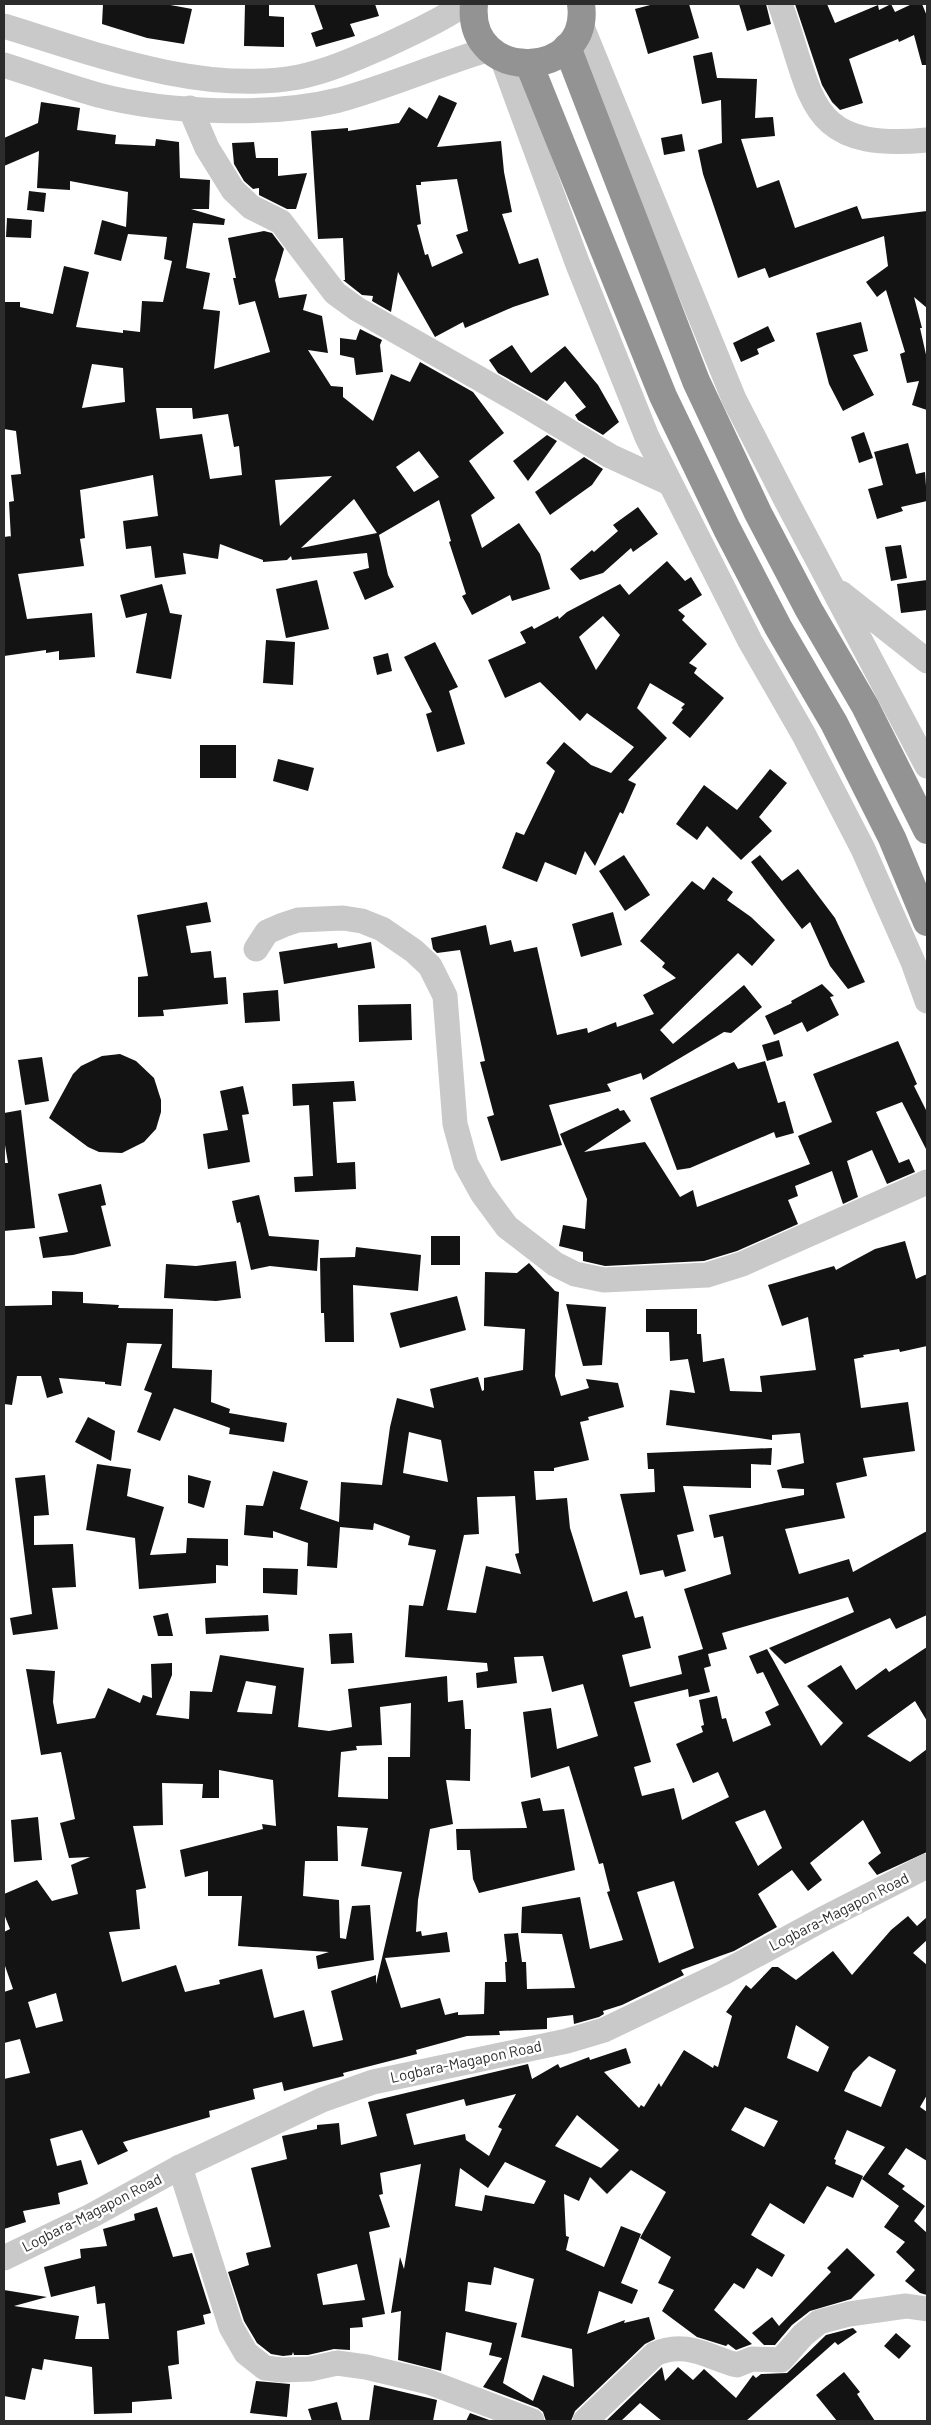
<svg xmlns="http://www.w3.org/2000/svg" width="931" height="2425" font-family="Barlow,sans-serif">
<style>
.building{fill:#131313;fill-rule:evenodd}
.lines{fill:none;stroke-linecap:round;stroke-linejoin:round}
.minor{stroke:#c9c9c9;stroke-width:25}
.highway{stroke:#939393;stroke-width:28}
.labels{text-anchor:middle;stroke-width:5;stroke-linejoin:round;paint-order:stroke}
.street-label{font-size:15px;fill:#2c2c2c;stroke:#fff}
</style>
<rect width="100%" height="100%" fill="#fff"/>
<g class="building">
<path d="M103,4H165L192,9L184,44L147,38L102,24Z"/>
<path d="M245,4H269V16L284,17V47L244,46Z"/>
<path d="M314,4H375L379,16L350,24L355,36L316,47L311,33L323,29Z"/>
<path d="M654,4H689L699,38L648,54L635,9Z"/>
<path d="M739,4H766L771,24L747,31Z"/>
<path d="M795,4H827L835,23L878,5L879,10L891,4L895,12L912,4H922L927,16V65H922L914,35L899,42L898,39L849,59L863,103L840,110L832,102L822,85Z"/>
<path d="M712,52L717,78L757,79L755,118L773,117L775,136L741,139L757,188L779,180L795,228L857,206L862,219L927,211V308L914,297L922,328H920L927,359V410L912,405L919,381L907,383L900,354L905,352L886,290L877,297L866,282L888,266L884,236L769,278L765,268L738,278L703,174L698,150L722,143L721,100L702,104L693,56Z"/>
<path d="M439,95L457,103L437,147L501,141L504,172L512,212L502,214L519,264L538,258L549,295L513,307L465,328L463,322L435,337L398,272L391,312L372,301L373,296L362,295L343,280H345L343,238L318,239L311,131L348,128V131L399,123L409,107L427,119ZM457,179L468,231L456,235L463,253L432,267L428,254L425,255L417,225L421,224L416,185H421V182Z"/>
<path d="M41,102L80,108L77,130L116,135L115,144L155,146L156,139L179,142L180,178L210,180L209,209H191L225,219L224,225L193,223L186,268L210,273L203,309L220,311L214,369L270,352L255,301L239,305L233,278H236L228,238L264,231L272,233L284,249L275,280L279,298L307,294L303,310L322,316L328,353L308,350L331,386L343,387V397L373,421L391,374L410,382L420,362L473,392L504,433L469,461L495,498L471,515L482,548L519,523L540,554L550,589L512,601L510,595L472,615L462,596L466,594L449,542L451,541L439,500L379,535L388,575L394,587L365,600L353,572L369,568L367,553L292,560L291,556L287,560L263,562V560L220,544L218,559L183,553L186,574L155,578L151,546L126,549L123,521L158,516L153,475L80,490L85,538L80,539L84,566L18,574L27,619L92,613L95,657L59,660V651L46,653V650L4,656V537L11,536V539L9,502L14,501L11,475L21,474L16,431L4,429V302H20V307L53,314L64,266L89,272L76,327L123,333V330L140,332L142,301L163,302L172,261L164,259L167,237L128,234L121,261L94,254L102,220L126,227L128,192L70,181V190L37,188L39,151L4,166V138L38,123ZM92,364L123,368L125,402L82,408ZM156,408H192L193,419L228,414L234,447L239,446L242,475L210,479L202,434L160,439ZM419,451L439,477L414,492L396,467ZM332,476L280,526L275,480ZM354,499L377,533L301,548Z"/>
<path d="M682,134L685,151L664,155L661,138Z"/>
<path d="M254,142L256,158H278V176L307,173L296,209H287L259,195V188L253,189L244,181L234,164L232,143Z"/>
<path d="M29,191L46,193L44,212L27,210Z"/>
<path d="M7,218L32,220L31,238L6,237Z"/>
<path d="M861,322L868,351L853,355L874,395L843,411L829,384L816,333Z"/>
<path d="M768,326L775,341L757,349L759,354L741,362L733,343Z"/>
<path d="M360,329L382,340L380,345L383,372L356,375L354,358L340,355V338L356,340Z"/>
<path d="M512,345L531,373L565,346L598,385L619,422L603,435L578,420L575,415L586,407L565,381L547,401L498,373L489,360Z"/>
<path d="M864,432L873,458L859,463L851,437Z"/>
<path d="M547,435L557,441L528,481L513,461Z"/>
<path d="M908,443L916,474L925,472L927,501L901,507L903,511L877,519L868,489L883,485L874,452Z"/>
<path d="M584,457L603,469L592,485L550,515L535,492Z"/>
<path d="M638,507L658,534L633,552L631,548L603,573L580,580L570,569L592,550L594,552L618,531L613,525Z"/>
<path d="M901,545L907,578L891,581L885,547Z"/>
<path d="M667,561L685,581L691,577L702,595L678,610L685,616L682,620L707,644L689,663L697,668L694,673L724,698L690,738L672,723L683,709L681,708L685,704L650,683L637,708L667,738L628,780L636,784L623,814L620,812L595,866L585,851L576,875L545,862L537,882L502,868L516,832L524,835L555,771L546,763L564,742L591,765L611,773L634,747L587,713L580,721L540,682L505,698L488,660L526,643L520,632L532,626L534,629L558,616L559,619L567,612L620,584L629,595ZM603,616L620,635L596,670L579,637Z"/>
<path d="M317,580L329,629L286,638L276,589Z"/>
<path d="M927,580V610L901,613L897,584Z"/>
<path d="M162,584L170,613L182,615L171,679L136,673L147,613L126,618L120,595Z"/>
<path d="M266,640L295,642L293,685L263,683Z"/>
<path d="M435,642L458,687L449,691L465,744L437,752L426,714L432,712L404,657Z"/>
<path d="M388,653L392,671L377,675L373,657Z"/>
<rect x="200" y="745" width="36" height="33"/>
<path d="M278,759L314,768L308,791L273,781Z"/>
<path d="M770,769L787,783L759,817L772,831L741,860L707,826L697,840L676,824L704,785L737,810Z"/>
<path d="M624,855L650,895L625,911L599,871Z"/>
<path d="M760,855L782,881L798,869L835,918L865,982L848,989L830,966L810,922L802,929L751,862Z"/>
<path d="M713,877L733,892L727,900L751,917L775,940L752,966L738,953L660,1030L673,1044L744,985L762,1007L731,1033L724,1032L643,1080L641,1073L607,1084L611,1091L549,1105L562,1145L501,1161L487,1117L494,1115L480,1062L485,1061L460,950L437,953L433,949L431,938L486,925L490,945L511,940L514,952L537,947L557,1035L587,1028L588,1033L616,1022L617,1027L654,1014L643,995L676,978L662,967L665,963L640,941L692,881L704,890Z"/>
<path d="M207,902L211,922L186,926L191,953L211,951L214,978L226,977L228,1004L163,1010L164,1016L138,1017V977L148,976L137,915Z"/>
<path d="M613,912L622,945L581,957L572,924Z"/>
<path d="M371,942L375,968L284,984L279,952L337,943L338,948Z"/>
<path d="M822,984L834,996L830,997L839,1015L807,1032L802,1022L774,1035L765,1016L792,1003L791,1001Z"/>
<path d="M278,990L280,1021L245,1023L243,993Z"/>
<path d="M411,1004L412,1040L359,1042L358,1005Z"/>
<path d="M779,1040L783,1056L767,1061L762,1045Z"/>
<path d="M898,1041L917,1084L914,1086L927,1112V1151L902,1102L876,1112L899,1163L909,1159L915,1172L887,1184L872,1150L847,1161L858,1197L843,1204L832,1171L795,1186L798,1196L788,1200L798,1224L737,1251L704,1261L605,1266L583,1261V1252L559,1246L563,1225L585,1229L587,1199L560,1134L618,1108L620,1111L624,1110L631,1121L584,1152L645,1142L680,1197L693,1190L697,1207L810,1164L798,1136L832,1122L813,1074Z"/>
<path d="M120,1054L136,1061L154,1078L161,1100V1112L156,1129L144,1142L122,1153L99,1152L88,1147L49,1118L73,1074L81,1066L102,1056Z"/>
<path d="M42,1057L49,1101L25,1105L18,1060Z"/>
<path d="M765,1061L778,1103L785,1101L794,1133L776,1138L774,1132L690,1168L677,1170L650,1098L734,1062L738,1069Z"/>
<path d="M354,1081L356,1101L333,1102L337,1163L355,1162L356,1189L295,1192L294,1177L313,1176L309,1105L293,1106L292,1084Z"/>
<path d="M243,1086L249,1114L242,1115L250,1162L208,1169L203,1134L228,1130L220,1091Z"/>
<path d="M21,1110L35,1228L4,1231V1163H8L4,1139V1113Z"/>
<path d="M101,1184L106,1205L101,1206L111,1246L73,1255L43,1258L39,1237L68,1232L58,1194Z"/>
<path d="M259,1195L269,1236L319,1240L317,1271L270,1266L251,1270L240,1222L237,1223L232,1201Z"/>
<rect x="431" y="1236" width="29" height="29"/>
<path d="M905,1241L916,1279L927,1274V1346L900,1352L899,1349L863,1355L864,1357L854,1359L861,1408L908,1402L915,1451L863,1458L867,1476L836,1483L845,1518L785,1529L799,1574L849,1559L853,1572L927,1531V1615L896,1629L890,1618L785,1664L769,1648L854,1612L848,1597L722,1633L727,1649L708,1654L711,1666L704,1668L710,1692L689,1697L688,1689L634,1702L651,1762L634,1767L642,1796L674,1788L682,1820L729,1797L718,1772L693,1783L676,1744L703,1732L701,1726L704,1725L699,1700L717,1696L722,1719L726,1718L733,1742L771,1725L765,1712L779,1705L763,1672L757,1674L749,1656L767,1649L821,1746L843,1723L807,1686L841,1665L856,1690L886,1668L889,1672L927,1647V1721L915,1701L867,1736L910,1762L927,1749V1852L877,1875L868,1863L881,1853L863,1820L810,1863L822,1880L808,1891L792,1870L758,1894L777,1927L734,1951L681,1970L684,1975L622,2005L603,2011L604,2014L599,2017L574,2024L573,2015L547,2018V2029L499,2031L500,2035L467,2036L416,2050L417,2054L343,2073L344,2076L284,2091L282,2082L253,2089L255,2099L209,2111L210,2117L123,2142L128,2151L98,2165L82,2130L50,2139L57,2166L81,2160L88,2184L58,2193L60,2204L23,2211L26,2222L4,2229V2079L30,2073L20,2039L4,2043V1992L13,1989L4,1963V1932L10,1929L4,1914V1894L37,1880L52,1901L78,1894L71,1865L90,1857L69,1858L60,1823L75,1819L61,1752L41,1755L26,1669L55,1671L53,1702L57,1724L95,1718L108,1688L140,1703L143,1695L152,1698L151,1664L172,1663V1675L156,1715L189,1719L190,1691L212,1692L220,1655L304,1668L298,1727L329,1731L352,1727L348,1689L447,1676L448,1702L463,1700L465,1729H471L470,1781L446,1780L453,1824L430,1829L418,1900L416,1932L421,1931L422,1936L447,1932L450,1952L385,1958L401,2008L440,1998L445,2015L458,2012V2015L484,2014L485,1982H506L505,1962H507L504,1934L518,1933L522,1962H526L527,1989L575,1988L562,1934L521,1933L522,1907L580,1897L590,1949L623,1940L607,1892L610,1891L603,1863L599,1864L569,1766L531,1778L523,1712L551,1708L557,1749L598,1736L583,1684L552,1692L543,1656L514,1657L517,1683L477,1688L476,1673L488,1671L487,1663L405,1657L409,1605L423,1606L436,1550L408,1545L410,1536L374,1523L373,1530L340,1527L337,1568L307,1566L308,1543L273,1531V1538L244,1535L246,1505L263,1506L273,1471L308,1481L300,1509L339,1522L341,1482L382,1485L390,1427L397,1398L434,1408L430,1389L478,1377L482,1391L484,1390V1378L523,1370L525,1329L484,1326L485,1272L517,1273L529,1263L555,1291L559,1292L555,1376L561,1396L589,1388L586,1379L618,1383L624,1407L588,1417L589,1420L580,1422L589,1460L554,1468V1471H534L536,1500L567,1498L570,1528L593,1602L627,1591L635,1618L643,1616L651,1648L622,1655L630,1687L682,1674L678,1656L703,1649L684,1589L731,1574L723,1536L714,1538L709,1515L804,1495V1489L782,1488L777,1470L804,1463L800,1433L772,1435V1440L666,1425L670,1390L695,1393L688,1359L670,1361L669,1332H646V1309H697V1334H701L703,1362L724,1358L730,1391L762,1392L760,1376L816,1370L808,1317L782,1326L768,1285L834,1266L836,1270L875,1249ZM409,1432L441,1440L448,1482L403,1473ZM515,1496L519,1553L515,1554L521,1574L486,1566L476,1613L447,1610L464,1535L479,1534L477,1497ZM246,1681L276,1686L272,1714L237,1712ZM411,1703L410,1757H388V1799L338,1797L341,1752L357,1750L356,1746L382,1745L380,1707ZM219,1770L273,1780L276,1826L262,1824L263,1829L180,1850L185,1877L208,1871V1896H242L238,1946L329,1952L316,1956L318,1969L374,1960L370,1905L352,1906L346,1939L340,1938L339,1900L303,1896L305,1861H338L337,1826L368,1828L361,1866L402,1872L376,1984V1975L331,1991L343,2040L313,2047L304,2010L274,2018L262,1969L219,1980L220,1984L185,1992L176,1965L122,1982L109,1932L140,1929L136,1890L146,1888L133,1826L163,1825L162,1783L203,1784L202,1798H219ZM765,1810L782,1848L758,1866L735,1822ZM674,1881L694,1948L659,1963L637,1892ZM56,1993L63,2021L36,2028L28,2002Z"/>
<path d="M356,1247L421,1255L418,1291L353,1285L354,1342H325L324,1313H321L320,1258L355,1257Z"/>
<path d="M236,1261L241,1298L216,1301L164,1298L166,1264L196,1266Z"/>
<path d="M52,1291L83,1292V1303L119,1305L118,1308L173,1309L172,1368L212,1370L211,1402L230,1409L229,1413L287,1423L284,1442L229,1434L230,1428L174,1408L160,1441L137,1432L152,1393L144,1390L162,1344L127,1343L121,1386L105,1384V1382L59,1378L63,1393L47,1398L41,1376H17L12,1405L4,1404V1306L52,1305Z"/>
<path d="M457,1296L466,1330L400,1348L390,1313Z"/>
<path d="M566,1304L606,1307L602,1365L583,1366Z"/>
<path d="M88,1417L115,1431L111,1461L75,1442Z"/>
<path d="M772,1448L771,1465L751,1464V1488L683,1486L694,1531L677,1535L686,1571L665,1577L663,1570L640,1575L620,1494L655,1492L654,1469H648L647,1453Z"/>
<path d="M97,1464L131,1469L127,1496L164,1507L150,1555L186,1553L187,1538L228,1539V1566L216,1565V1583L139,1589L135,1538L86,1530Z"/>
<path d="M45,1475L49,1515L34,1516V1545L73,1544L76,1587L52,1588L58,1629L13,1635L10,1618L32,1614L15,1478Z"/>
<path d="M188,1475L211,1481L204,1508L188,1503Z"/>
<path d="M263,1568L298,1569L297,1595L263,1593Z"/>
<path d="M168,1613L173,1636H158L153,1616Z"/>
<path d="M268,1615L269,1631L206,1634L205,1618Z"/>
<path d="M352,1633L354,1663L331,1664L329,1634Z"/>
<path d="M540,1798L543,1811L564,1809L575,1870L479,1893L473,1879L470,1850H457L456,1829L527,1828L521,1802Z"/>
<path d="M38,1817L42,1860L14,1862L11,1820Z"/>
<path d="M908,1916L917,1926L927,1917V1940L913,1953L927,1965V2095L920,2107L927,2112V2161L906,2148L888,2174L905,2186L902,2189L925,2206L914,2221L927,2233V2295L920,2293L905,2281L915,2270L896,2252L905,2242L884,2227L899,2206L862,2179L885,2147L847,2130L834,2159L836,2160L835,2164L863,2176L853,2198L827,2186L804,2224L770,2203L751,2235L785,2255L772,2277L757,2268L744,2289L734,2283L714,2310L752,2344L736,2350L728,2344L726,2346L697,2337L662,2311L674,2290L658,2283L671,2257L640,2238L666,2192L631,2170L607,2194L590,2177L579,2201L564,2194L566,2236L569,2237L566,2250L604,2267L621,2226L641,2234L621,2283L638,2290L632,2304L599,2291L587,2334L625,2320L624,2323L649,2317L655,2339L645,2344L575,2411L571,2421H546L543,2412L538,2408L483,2387L502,2358L489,2355L492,2343L446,2332L441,2371L398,2360L401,2311L391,2313L400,2257L404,2269L421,2164L380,2173L383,2194L379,2195L390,2227L369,2232L385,2314L362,2318L363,2327L350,2328V2350L334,2349L308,2355H294L293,2352L292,2355L283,2356L271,2354L257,2343L244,2321L228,2272L249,2265L246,2253L271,2247L251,2168L287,2159L282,2136L317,2129V2125L339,2123L341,2145L377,2136L368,2102L528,2064L532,2079L558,2064L560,2068L589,2057L590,2060L626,2048L631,2063L604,2072L639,2108L641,2105L644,2107L659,2083L661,2087L684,2050L713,2068L714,2065L718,2067L732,2016L726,2012L746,1985L751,1989L772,1967H778L796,1980L833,1951L852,1975L891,1930ZM796,2025L829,2047L818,2072L787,2058ZM869,2056L896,2070L881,2107L844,2091L853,2072ZM516,2094L498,2127L502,2129L489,2156L466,2140L465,2134L414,2145L406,2114L464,2099L466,2106ZM745,2107L778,2121L764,2147L731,2130ZM577,2115L619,2150L601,2168L555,2146ZM505,2162L546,2181L534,2204L485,2195L482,2211L455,2206L460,2168L488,2188ZM357,2264L365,2300L323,2305L317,2274ZM494,2267L534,2279L521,2337L572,2349L574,2387L543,2375L533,2401L503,2383L517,2323L465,2311L468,2282L491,2285Z"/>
<path d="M157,2207L173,2257L192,2253L211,2313L203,2315L205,2324L177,2331L179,2364L168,2366L172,2399L132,2402V2413L94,2414L92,2367L44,2359L42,2370L32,2368L25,2400L4,2396V2290L47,2297L14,2306L79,2316L75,2339H109L105,2303L97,2304L95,2286L51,2297L44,2267L81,2258L80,2249L107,2246L103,2229L135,2220L134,2214Z"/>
<path d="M847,2248L875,2275L851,2299L810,2311L792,2325L775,2345H764L752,2333L772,2317L779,2326L831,2272L827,2268Z"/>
<path d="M853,2328L857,2332L838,2345L835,2342L746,2421H662L640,2403L621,2421H606L662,2367L665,2381L678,2367L693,2380L704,2369L736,2398L753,2375L756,2378L761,2374L787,2373L826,2335Z"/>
<path d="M896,2333L911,2346L899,2359L884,2346Z"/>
<path d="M844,2372L860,2392L857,2394L875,2421H837L816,2395Z"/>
<path d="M256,2381L290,2384L287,2417L250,2413Z"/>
<path d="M374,2385L437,2400L433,2421H369Z"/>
<path d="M337,2402L342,2421H312L308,2409Z"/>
<path d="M470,2413L492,2421H466Z"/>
</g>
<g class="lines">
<g class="minor">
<path d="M780,4C814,96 804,152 927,140"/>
<path d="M580,22L734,399L787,502L927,766"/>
<path d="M4,26C95,54 203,95 299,77C329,71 357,58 385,46C413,33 439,21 465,4"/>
<path d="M502,58L577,262L647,437L750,641L804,735L863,849L913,962L927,1001"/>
<path d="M4,65C35,75 66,86 98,95C166,113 271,117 339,100C390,86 439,64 490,49"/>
<path d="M190,108L207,148L233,190L251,207L281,222L335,293L357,309L522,403L610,456L669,483"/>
<path d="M841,593L927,661"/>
<path d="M256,949L267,932L283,925L298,920L343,918L362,921L382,929L414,951L430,966L445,996L455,1124L466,1164L482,1193L507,1227L555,1264L575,1274L604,1280L707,1275L742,1264L927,1182"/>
<path d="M180,2167L231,2327L246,2353L265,2368L282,2370L310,2369L337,2363L366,2367L429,2382L532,2421"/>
<path d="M4,2258L91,2216L180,2167L322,2100L373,2082L567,2041L604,2030L723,1973L823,1919L927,1866"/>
<path d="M585,2421L655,2354C685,2340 708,2357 737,2365L752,2359L781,2360L803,2335L819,2322L849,2314L906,2306L927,2309"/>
</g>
<g class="highway">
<path d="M474,4C466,85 592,80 581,4"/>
<path d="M567,47L696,381L758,513L809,610L865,706L927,830"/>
<path d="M529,64L663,396L727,529L778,627L834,723L892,838L927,922"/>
</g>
</g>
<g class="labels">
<g class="street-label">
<text transform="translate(839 1912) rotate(-27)" y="5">Logbara-Magapon Road</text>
<text transform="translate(466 2062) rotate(-12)" y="5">Logbara-Magapon Road</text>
<text transform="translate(92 2213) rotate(-27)" y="5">Logbara-Magapon Road</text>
</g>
</g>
<rect width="931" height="2425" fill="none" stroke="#2c2c2c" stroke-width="10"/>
</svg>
